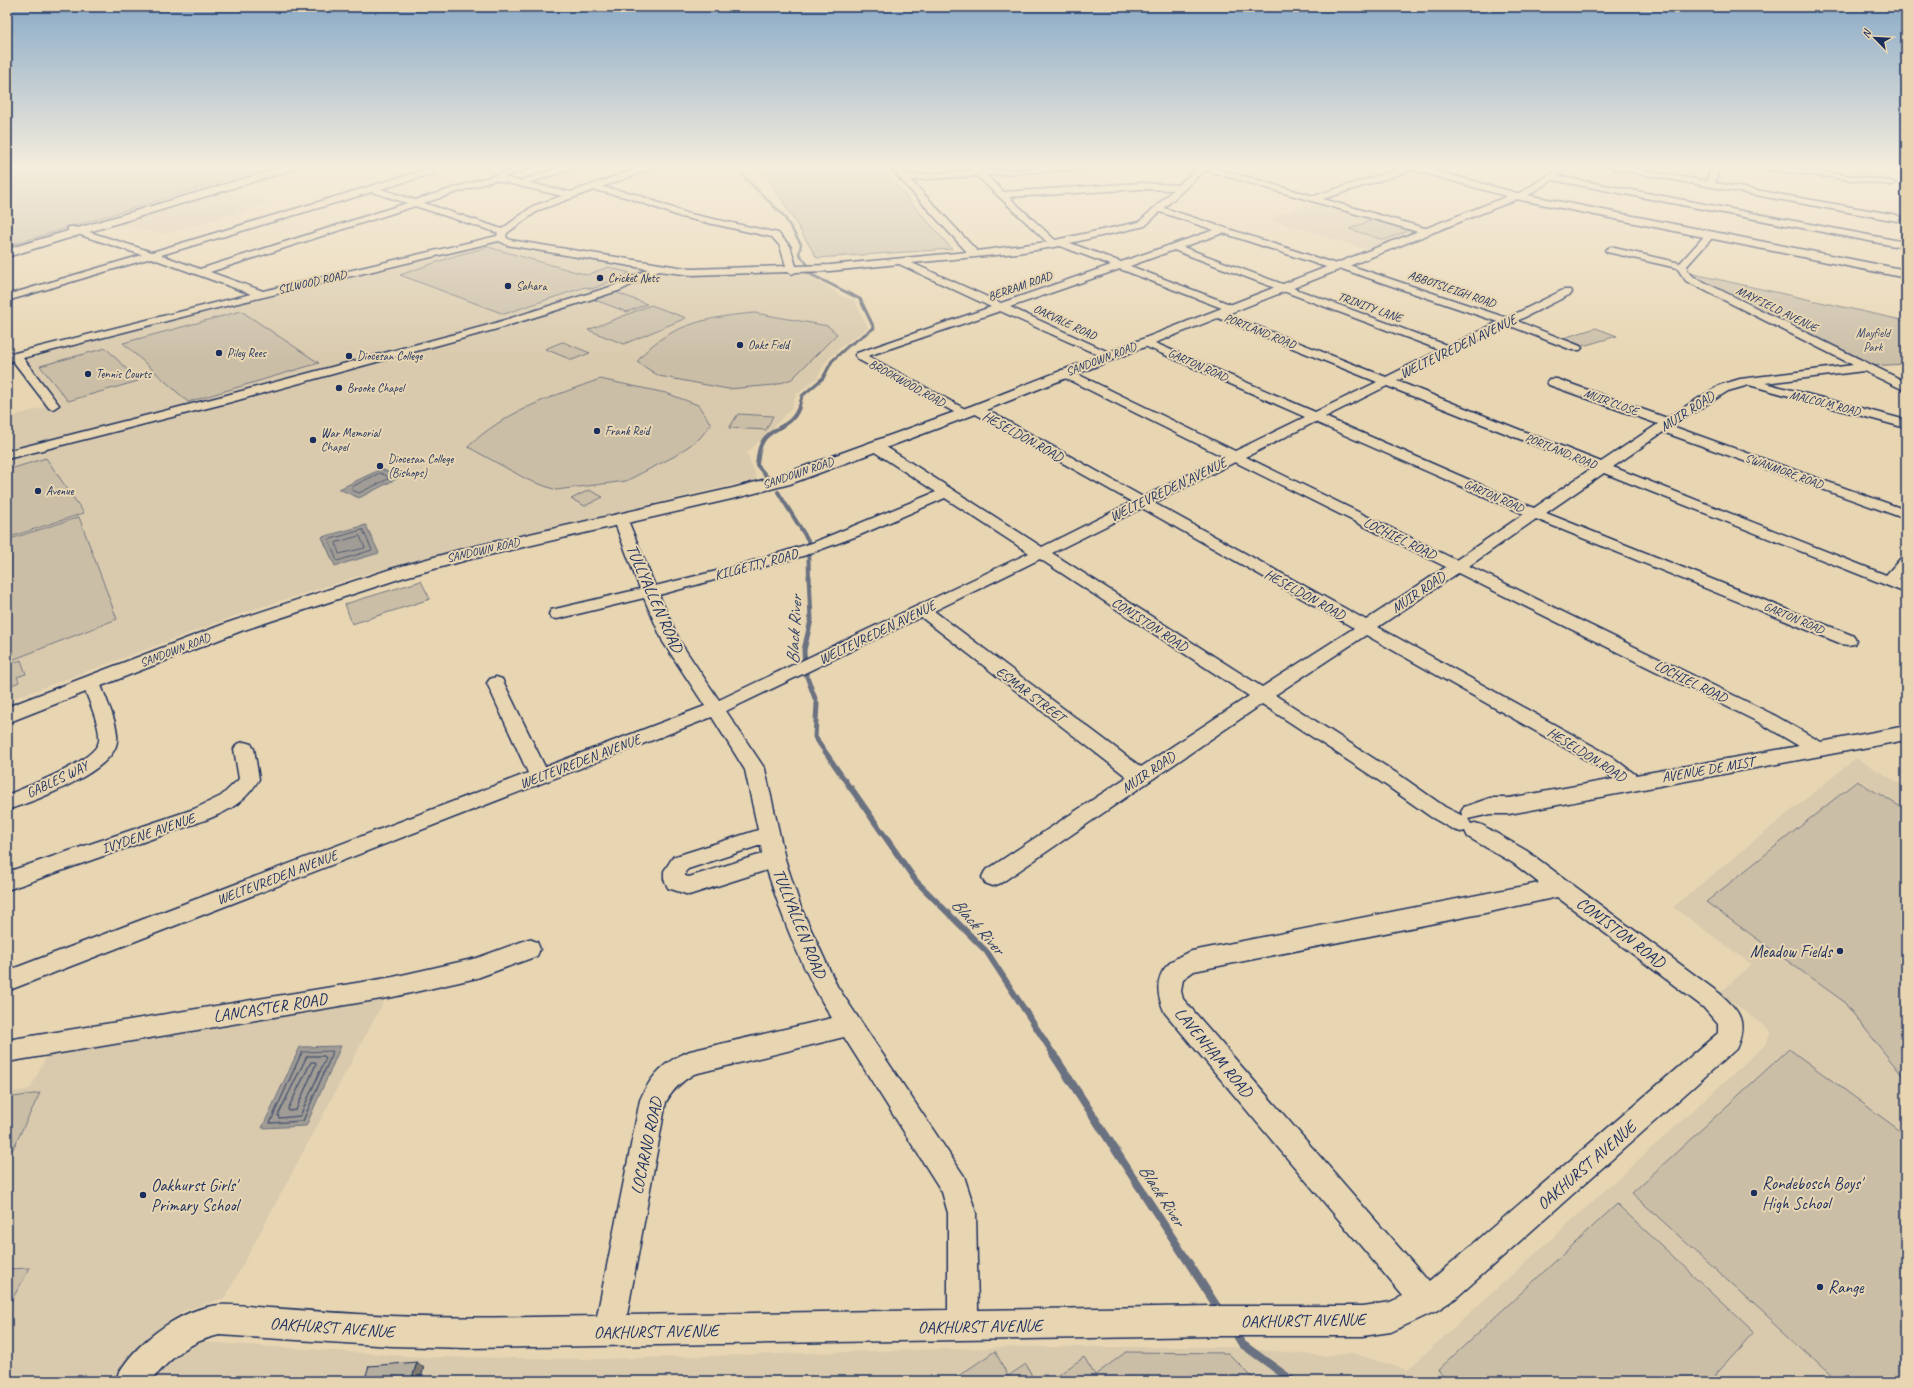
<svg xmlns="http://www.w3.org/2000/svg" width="1913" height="1388" font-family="Caveat,sans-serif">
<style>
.built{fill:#d9caad}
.green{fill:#cabea7;stroke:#727682}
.water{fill:#a19d96;stroke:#6b7180}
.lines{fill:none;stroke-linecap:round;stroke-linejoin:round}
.shore-far1{stroke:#515b74;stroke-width:1}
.shore{stroke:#515b74;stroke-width:1.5}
.stream-far5{stroke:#6b7180;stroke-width:2.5}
.stream-far4{stroke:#6b7180;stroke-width:3}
.stream-far3{stroke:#6b7180;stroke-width:4}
.stream-far2{stroke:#6b7180;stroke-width:5}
.stream-far1{stroke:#6b7180;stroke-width:6}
.stream{stroke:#6b7180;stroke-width:8}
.minor-casing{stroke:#1b2f5e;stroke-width:3}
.tertiary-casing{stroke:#1b2f5e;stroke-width:3}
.secondary-casing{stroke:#1b2f5e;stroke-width:3}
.minor{fill:#e8d6b3;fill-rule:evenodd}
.tertiary{fill:#e8d6b3;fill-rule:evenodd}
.secondary{fill:#e8d6b3;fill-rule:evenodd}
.shaded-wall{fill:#7f796f;stroke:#1b2f5e}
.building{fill:#b5ad9e;stroke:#1b2f5e}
.poi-dot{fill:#1b2f5e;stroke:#e8d6b3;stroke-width:1.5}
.labels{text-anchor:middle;stroke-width:4;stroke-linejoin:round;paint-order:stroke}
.far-poi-label{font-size:12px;fill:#1b2f5e;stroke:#e8d6b3;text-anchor:start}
.far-street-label{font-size:12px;fill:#1b2f5e;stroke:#e8d6b3}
.far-park-label{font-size:12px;fill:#354469;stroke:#e8d6b3}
.street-label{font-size:14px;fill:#1b2f5e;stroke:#e8d6b3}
.near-street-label{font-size:17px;fill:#1b2f5e;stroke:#e8d6b3}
.near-poi-label{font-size:17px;fill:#1b2f5e;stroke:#e8d6b3;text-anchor:start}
.near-water-label{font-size:18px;font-style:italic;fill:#364569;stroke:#e8d6b3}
</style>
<rect width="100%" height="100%" fill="#e8d6b3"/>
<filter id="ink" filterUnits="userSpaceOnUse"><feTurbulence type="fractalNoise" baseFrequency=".025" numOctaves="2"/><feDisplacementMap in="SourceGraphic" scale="8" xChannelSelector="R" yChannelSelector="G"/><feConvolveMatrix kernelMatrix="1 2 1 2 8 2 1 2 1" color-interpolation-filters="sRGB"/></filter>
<g filter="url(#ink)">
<g class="built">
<path d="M225,192L271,203L164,234L116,224L208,195L213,196Z"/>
<path d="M1318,201L1418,232L1369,250L1268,219Z"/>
<path d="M494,241L691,272H802L820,281L839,295L854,300L868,328L843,345L826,361L817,378L796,395L791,409L747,453L757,479L436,555L368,573L246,612L7,701V418L61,402L20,357L206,309Z"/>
<path d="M1856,758L1906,787V1381H153L167,1363L201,1342L424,1357L599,1359L1022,1347H1232L1323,1356L1352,1353L1407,1370L1765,1045L1770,1033L1768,1029L1720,993L1751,964L1673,907Z"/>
<path d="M385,999L225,1298L185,1310L162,1326L116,1381H7V1093L30,1089L49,1051Z"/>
</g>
<g class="green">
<path d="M7,167H253L257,168L250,173L7,246Z"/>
<path d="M762,167H880L952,249L817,258Z"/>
<path d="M1375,219L1410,230L1384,240L1349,229Z"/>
<path d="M488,247L587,275L608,267L630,273L592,289L585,287L504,314L400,275L454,256Z"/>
<path d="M1689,273L1906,321V364L1869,366L1700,282Z"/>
<path d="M615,292L647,304L627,312L595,300Z"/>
<path d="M651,305L686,318L624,344L588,330Z"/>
<path d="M241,311L319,363L188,402L123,343Z"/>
<path d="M755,313L828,326L837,334L792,379L775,385L728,389L659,376L637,362C663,325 713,316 755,313Z"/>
<path d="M1596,328L1617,336L1583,346L1563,338Z"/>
<path d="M562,342H563L590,353L572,360L545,349Z"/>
<path d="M106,348L138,381L68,401L40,366Z"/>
<path d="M600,379L666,393L698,405L711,424L700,438L675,456L626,481L556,490L528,480L468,447C504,411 554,396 600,379Z"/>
<path d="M738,414L773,416L766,430L729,428Z"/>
<path d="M46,458L84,513L7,538V470Z"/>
<path d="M589,490L603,497L585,506L571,499Z"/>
<path d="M79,517L117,619L7,662V540Z"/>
<path d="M421,581L430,599L352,624L345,604Z"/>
<path d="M21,660L26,674L17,677L19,682L7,687V665Z"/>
<path d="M1857,781L1906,810V1080L1843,1001L1706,902Z"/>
<path d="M1789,1049L1906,1135V1381H1837L1632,1193Z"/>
<path d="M40,1093L7,1161V1098Z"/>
<path d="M1617,1204L1754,1332L1709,1381H1447L1438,1370Z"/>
<path d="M30,1268L7,1308V1269Z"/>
<path d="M995,1351L1008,1376L1026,1364L1034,1380L1045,1373L1049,1381H951Z"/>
<path d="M1126,1352L1228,1353L1256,1381H1050L1084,1357L1095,1375Z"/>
</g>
<g class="water">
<path d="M381,469L400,477L359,498L339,489Z"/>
<path d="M366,525L379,553L335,566L322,537Z"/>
<path d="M341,1046L306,1126L262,1128L300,1047Z"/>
</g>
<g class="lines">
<g class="shore-far1">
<path d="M380,473L387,476L388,479L359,493L352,490V487Z"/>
<path d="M363,530L372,550L337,561L329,540Z"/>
<path d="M360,536L365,548L339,554L336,543Z"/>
<path d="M301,1055L302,1052L333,1051L331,1055"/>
</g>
<g class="shore">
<path d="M301,1054L270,1123L303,1121L332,1054"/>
<path d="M307,1056H324L326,1058L300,1116L279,1118L278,1115Z"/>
<path d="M311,1062H315L316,1064L296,1110L289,1111L288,1109Z"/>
</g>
<path class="stream-far5" d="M744,167L742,173L746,179L783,215L801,244L799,254L808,265L806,272L811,274"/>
<path class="stream-far4" d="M799,408L802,396L823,378L832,361L848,346L874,328L860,299L808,273"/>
<g class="stream-far3">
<path d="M767,477L757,465C758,456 759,445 765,438C777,425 792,427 799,407"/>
<path d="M778,492L808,540L809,577"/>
</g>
<path class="stream-far2" d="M809,576L811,620L804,650L805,671L817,704L815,737L851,789"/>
<path class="stream-far1" d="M851,788L916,881L987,952L1054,1055"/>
<g class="stream">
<path d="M1053,1054L1220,1311"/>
<path d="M1234,1331L1242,1344L1293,1381"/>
</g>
<defs>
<g id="minor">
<path d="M434,167H443L432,174L381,189L415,200L521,167H532L504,177L519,181L561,167H572L571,169L529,183L571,192L642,167H652L651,169L602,187L635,194L686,213L778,233L790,246L796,266L830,265L967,252L901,180L891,167H899L907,175L972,171L969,168L970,167H976L981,171L1052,167H1088L1084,169L986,175L1004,192L1141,183L1178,185L1199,167H1211L1314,196L1405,167H1416L1415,169L1323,199L1428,229L1430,231L1425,234L1205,170L1164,208L1336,264L1343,263L1507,318L1563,290H1571L1572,292L1571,294L1517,321L1580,346L1582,348L1580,350H1572L1508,325L1397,381L1601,462L1658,424L1549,385L1547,382L1549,379H1557L1667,418L1720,385L1740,379L1853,365L1686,281L1677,268L1607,252L1605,250L1610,247L1680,263L1707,233H1713V237L1687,266V270L1694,277L1906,382V391L1864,371L1765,383L1906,420V428L1749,385L1728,391L1672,426L1906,510V519L1663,432L1613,467L1886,575L1901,558L1906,556V571L1899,579L1906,582V593L1604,473L1546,513L1854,636L1856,640L1854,644L1848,645L1842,644L1536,519L1469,566L1774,715L1821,742L1906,726V740L1509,814H1490L1468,819L1471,824L1475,823L1482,825L1527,851L1719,993C1740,1011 1748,1022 1736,1049L1456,1298L1436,1311L1391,1332L1363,1336H1213L467,1348L392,1346L219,1335C188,1342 172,1357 151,1381H115C130,1346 180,1308 219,1305C235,1304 254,1307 270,1308C311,1311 351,1314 391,1316C460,1319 529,1317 597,1316L640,1100C651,1075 665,1061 690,1051L832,1018C803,972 783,921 767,870L689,895L668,888L664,879V871L673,857L758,830L745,770L712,717L7,991V971L528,773L487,683L490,679L496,677L502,679L545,767L705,706L663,642L644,598L557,619L551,618L549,614L551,610L640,589L613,518L615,515H625L627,518L655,586L733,567L812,543L936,492L870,449L868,446L870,443H880L1042,547L1132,502L972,412L970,409L972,406H980L1143,497L1224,457L1061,376L1059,373L1061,370H1069L1235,451L1305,417L1140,344L1138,342L1140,340H1148L1315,412L1377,382L1213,316L1212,314L1213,312H1221L1386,377L1440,350L1174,250L1130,266L1235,306L1236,308L1235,310H1227L1120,269L1010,307L1113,354L1115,356L1113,358H1105L1000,311L868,356L967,410L969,413L963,417L859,360L855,355L857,353L991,307L899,264L830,271L796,272L792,274L788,272L691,275L659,271L621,290L497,329L231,402L7,459V451L223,396L489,325L613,286L648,269L507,245L499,241L213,309L23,358L59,405L53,409L49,408L13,361L7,362V355L251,294L151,258L7,301V295L142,255L68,231V227H74L152,252ZM977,176L1047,242L977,251L911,180ZM495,180L562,196L533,206L502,229L424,203ZM1141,189L1173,190L1139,222L1055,240L1009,197ZM594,190L629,198L681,217L772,237L780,246L786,266L691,269L510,240L506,237L507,233L539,210ZM372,192L407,203L200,269L161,255ZM415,206L498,233L497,236L263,291L210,272ZM1160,212L1214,230L1121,262L1070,243L1145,226ZM1223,233L1332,269L1339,268L1498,322L1449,346L1183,247ZM1060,246L1111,265L1001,303L912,263L1017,253ZM1387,386L1592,468L1534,508L1325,417ZM1315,422L1524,514L1456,560L1246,457ZM1235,462L1446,567L1366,620L1154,503ZM945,498L1029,553L719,700L680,642L659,595L803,556L860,535ZM1142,508L1354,628L1262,687L1052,553ZM1040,559L1249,696L1141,767L934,611ZM1458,573L1760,723L1799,746L1636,775L1611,756L1378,627ZM921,617L1127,777L985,871L982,877L985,883L993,886L1001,883L1262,704L1387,786L1431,817L1454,830L1461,832L1465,831L1468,837L1513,863L1539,883L1192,951C1161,962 1150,981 1165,1013L1403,1296L1390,1302L1363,1306H1213L978,1310L976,1213L964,1176L837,986L801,908L785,859L765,769L726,711ZM1366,635L1597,766L1614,779L1509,798H1490L1464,807L1461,812L1463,816L1445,807L1401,776L1275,695ZM761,845L762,854L689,877L685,876V872L688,869ZM1557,897L1703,1007L1718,1024V1033L1429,1282L1183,999L1181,991L1183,979L1194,971L1490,912ZM844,1037L942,1192L948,1213V1310L627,1315L666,1102C673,1089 682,1081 694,1074Z"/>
<path d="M1561,167H1570L1557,176L1900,241L1905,244L1900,247L1552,180L1529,195L1516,199L1512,196L1523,191Z"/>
<path d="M1610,167H1625L1707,181L1711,167H1719L1715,183L1897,215L1901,218L1897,221L1614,169Z"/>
<path d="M1760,167H1780L1892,181L1896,183L1892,185L1764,169Z"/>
<path d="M91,676L97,678L100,682C105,698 119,724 117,741C115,771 33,802 7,810V795C26,787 95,762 99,741C101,726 87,697 82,682L85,678Z"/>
<path d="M244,742L251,744L254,749L259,779C247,800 231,810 208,819L7,890V872L194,809L221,796L239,779L234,749L237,744Z"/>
<path d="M529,939L537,942L540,949L537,956L477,978L393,997L7,1062V1040L393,977L477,958Z"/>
</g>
<g id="tertiary">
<path d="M1901,167H1906V171L1903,170Z"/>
<path d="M1516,193L1521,196L1520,198L981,412L790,484L736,498L467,560L405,577L241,631L7,723V707L227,623L391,569L463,549L733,488L778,476L971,406Z"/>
</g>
<g id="secondary">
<path d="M283,167H297L295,169L7,257V249Z"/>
<path d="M1408,167H1422L1517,193L1906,270V278L1516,199L1410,169Z"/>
</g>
</defs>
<use href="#minor" class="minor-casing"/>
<use href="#tertiary" class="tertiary-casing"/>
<use href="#secondary" class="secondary-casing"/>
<use href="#minor" class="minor"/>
<use href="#tertiary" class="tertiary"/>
<use href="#secondary" class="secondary"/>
</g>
<path class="shaded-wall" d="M417,1362L424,1368L420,1381H411Z"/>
<path class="building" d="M417,1362L411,1381H364L369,1366Z"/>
</g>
<linearGradient id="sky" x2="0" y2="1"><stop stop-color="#8babc7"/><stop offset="0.46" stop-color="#f5eddd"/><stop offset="1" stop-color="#f5eddd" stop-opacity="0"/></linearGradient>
<rect width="1913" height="361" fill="url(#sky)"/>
<g class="poi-dot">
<circle cx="600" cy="278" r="4"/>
<circle cx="508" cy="286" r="4"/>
<circle cx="740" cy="345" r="4"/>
<circle cx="219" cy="353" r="4"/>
<circle cx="349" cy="356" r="4"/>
<circle cx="88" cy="374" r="4"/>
<circle cx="339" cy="388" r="4"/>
<circle cx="597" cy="431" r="4"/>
<circle cx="313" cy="440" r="4"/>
<circle cx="380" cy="466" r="4"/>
<circle cx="38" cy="491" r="4"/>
<circle cx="1840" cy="951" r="4"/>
<circle cx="1754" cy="1193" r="4"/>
<circle cx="143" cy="1195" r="4"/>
<circle cx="1820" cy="1287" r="4"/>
</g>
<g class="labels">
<g class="far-poi-label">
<text x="608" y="282">Cricket Nets</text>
<text x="516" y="290">Sahara</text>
<text x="748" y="349">Oaks Field</text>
<text x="227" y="357">Piley Rees</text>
<text x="357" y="360">Diocesan College</text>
<text x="96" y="378">Tennis Courts</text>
<text x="347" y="392">Brooke Chapel</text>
<text x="605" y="435">Frank Reid</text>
<text x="321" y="437">War Memorial<tspan x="321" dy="14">Chapel</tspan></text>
<text x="388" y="463">Diocesan College<tspan x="388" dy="14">(Bishops)</tspan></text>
<text x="46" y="495">Avenue</text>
</g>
<g class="far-street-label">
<text transform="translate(312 282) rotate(-13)" y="4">SILWOOD ROAD</text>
<text transform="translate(1020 286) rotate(-19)" y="4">BERRAM ROAD</text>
<text transform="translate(1452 289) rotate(19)" y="4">ABBOTSLEIGH ROAD</text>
<text transform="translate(1370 307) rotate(20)" y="4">TRINITY LANE</text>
<text transform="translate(1777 309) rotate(26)" y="4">MAYFIELD AVENUE</text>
<text transform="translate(1065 322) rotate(25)" y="4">OAKVALE ROAD</text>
<text transform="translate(1260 331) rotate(22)" y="4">PORTLAND ROAD</text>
<text transform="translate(1101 359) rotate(-21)" y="4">SANDOWN ROAD</text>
<text transform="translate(1198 365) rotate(24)" y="4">GARTON ROAD</text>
<text transform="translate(907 383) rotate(29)" y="4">BROOKWOOD ROAD</text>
<text transform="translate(1611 402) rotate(20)" y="4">MUIR CLOSE</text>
<text transform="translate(1825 403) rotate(14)" y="4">MALCOLM ROAD</text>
<text transform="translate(1561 451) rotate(22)" y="4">PORTLAND ROAD</text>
<text transform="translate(1784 471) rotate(20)" y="4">SWANMORE ROAD</text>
<text transform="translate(798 473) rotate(-19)" y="4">SANDOWN ROAD</text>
<text transform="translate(1494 496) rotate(24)" y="4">GARTON ROAD</text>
<text transform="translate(483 550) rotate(-13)" y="4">SANDOWN ROAD</text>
<text transform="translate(1794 618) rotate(23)" y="4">GARTON ROAD</text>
<text transform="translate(175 650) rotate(-21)" y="4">SANDOWN ROAD</text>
</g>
<g class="far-park-label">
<text x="1873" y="337">Mayfield<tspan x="1873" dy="14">Park</tspan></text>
</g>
<g class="street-label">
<text transform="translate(1458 346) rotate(-26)" y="5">WELTEVREDEN AVENUE</text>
<text transform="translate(1687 411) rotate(-33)" y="5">MUIR ROAD</text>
<text transform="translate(1023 436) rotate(29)" y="5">HESELDON ROAD</text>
<text transform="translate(1168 489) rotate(-26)" y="5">WELTEVREDEN AVENUE</text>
<text transform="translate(1400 538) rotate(26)" y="5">LOCHIEL ROAD</text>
<text transform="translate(756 564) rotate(-15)" y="5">KILGETTY ROAD</text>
<text transform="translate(1418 592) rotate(-34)" y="5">MUIR ROAD</text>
<text transform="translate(1305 594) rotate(29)" y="5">HESELDON ROAD</text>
<text transform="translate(1150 624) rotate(33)" y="5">CONISTON ROAD</text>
<text transform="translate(877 632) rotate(-26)" y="5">WELTEVREDEN AVENUE</text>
<text transform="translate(1691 681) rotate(26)" y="5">LOCHIEL ROAD</text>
<text transform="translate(1031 694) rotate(37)" y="5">ESMAR STREET</text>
<text transform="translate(1587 754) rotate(32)" y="5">HESELDON ROAD</text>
<text transform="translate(580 761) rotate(-21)" y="5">WELTEVREDEN AVENUE</text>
<text transform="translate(1708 769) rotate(-10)" y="5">AVENUE DE MIST</text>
<text transform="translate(1148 772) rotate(-34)" y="5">MUIR ROAD</text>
<text transform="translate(57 779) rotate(-26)" y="5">GABLES WAY</text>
<text transform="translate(148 833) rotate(-19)" y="5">IVYDENE AVENUE</text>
<text transform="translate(277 877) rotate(-21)" y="5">WELTEVREDEN AVENUE</text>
</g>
<g class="near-street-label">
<text transform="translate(655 598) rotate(66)" y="6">TULLYALLEN ROAD</text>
<text transform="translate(800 923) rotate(68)" y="6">TULLYALLEN ROAD</text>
<text transform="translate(1621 932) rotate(37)" y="6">CONISTON ROAD</text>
<text transform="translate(270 1007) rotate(-9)" y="6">LANCASTER ROAD</text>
<text transform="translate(1214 1052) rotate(50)" y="6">LAVENHAM ROAD</text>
<text transform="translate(646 1146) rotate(-78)" y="6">LOCARNO ROAD</text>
<text transform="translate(1586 1165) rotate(-41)" y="6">OAKHURST AVENUE</text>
<text transform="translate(1303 1320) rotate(-1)" y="6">OAKHURST AVENUE</text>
<text transform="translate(980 1326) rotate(-1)" y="6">OAKHURST AVENUE</text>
<text transform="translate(332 1327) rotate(4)" y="6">OAKHURST AVENUE</text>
<text transform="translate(656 1331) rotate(-1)" y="6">OAKHURST AVENUE</text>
</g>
<g class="near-poi-label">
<text x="1832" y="957" text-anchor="end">Meadow Fields</text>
<text x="1762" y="1189">Rondebosch Boys'<tspan x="1762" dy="20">High School</tspan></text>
<text x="151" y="1191">Oakhurst Girls'<tspan x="151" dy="20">Primary School</tspan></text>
<text x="1828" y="1293">Range</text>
</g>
<g class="near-water-label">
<text transform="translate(794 630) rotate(-87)" y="6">Black River</text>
<text transform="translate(978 926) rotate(48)" y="6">Black River</text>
<text transform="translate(1162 1195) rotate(57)" y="6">Black River</text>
</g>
</g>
<rect width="1913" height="1388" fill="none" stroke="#e8d6b3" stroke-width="24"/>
<rect x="12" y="12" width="1889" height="1364" fill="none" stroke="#1b2f5e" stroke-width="1.5" filter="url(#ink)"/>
<g transform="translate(1875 38) rotate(294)" stroke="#e8d6b3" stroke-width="3" paint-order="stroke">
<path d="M0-3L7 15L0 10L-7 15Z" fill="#1b2f5e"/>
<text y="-6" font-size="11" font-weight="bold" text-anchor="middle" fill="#1b2f5e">N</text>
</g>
</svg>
